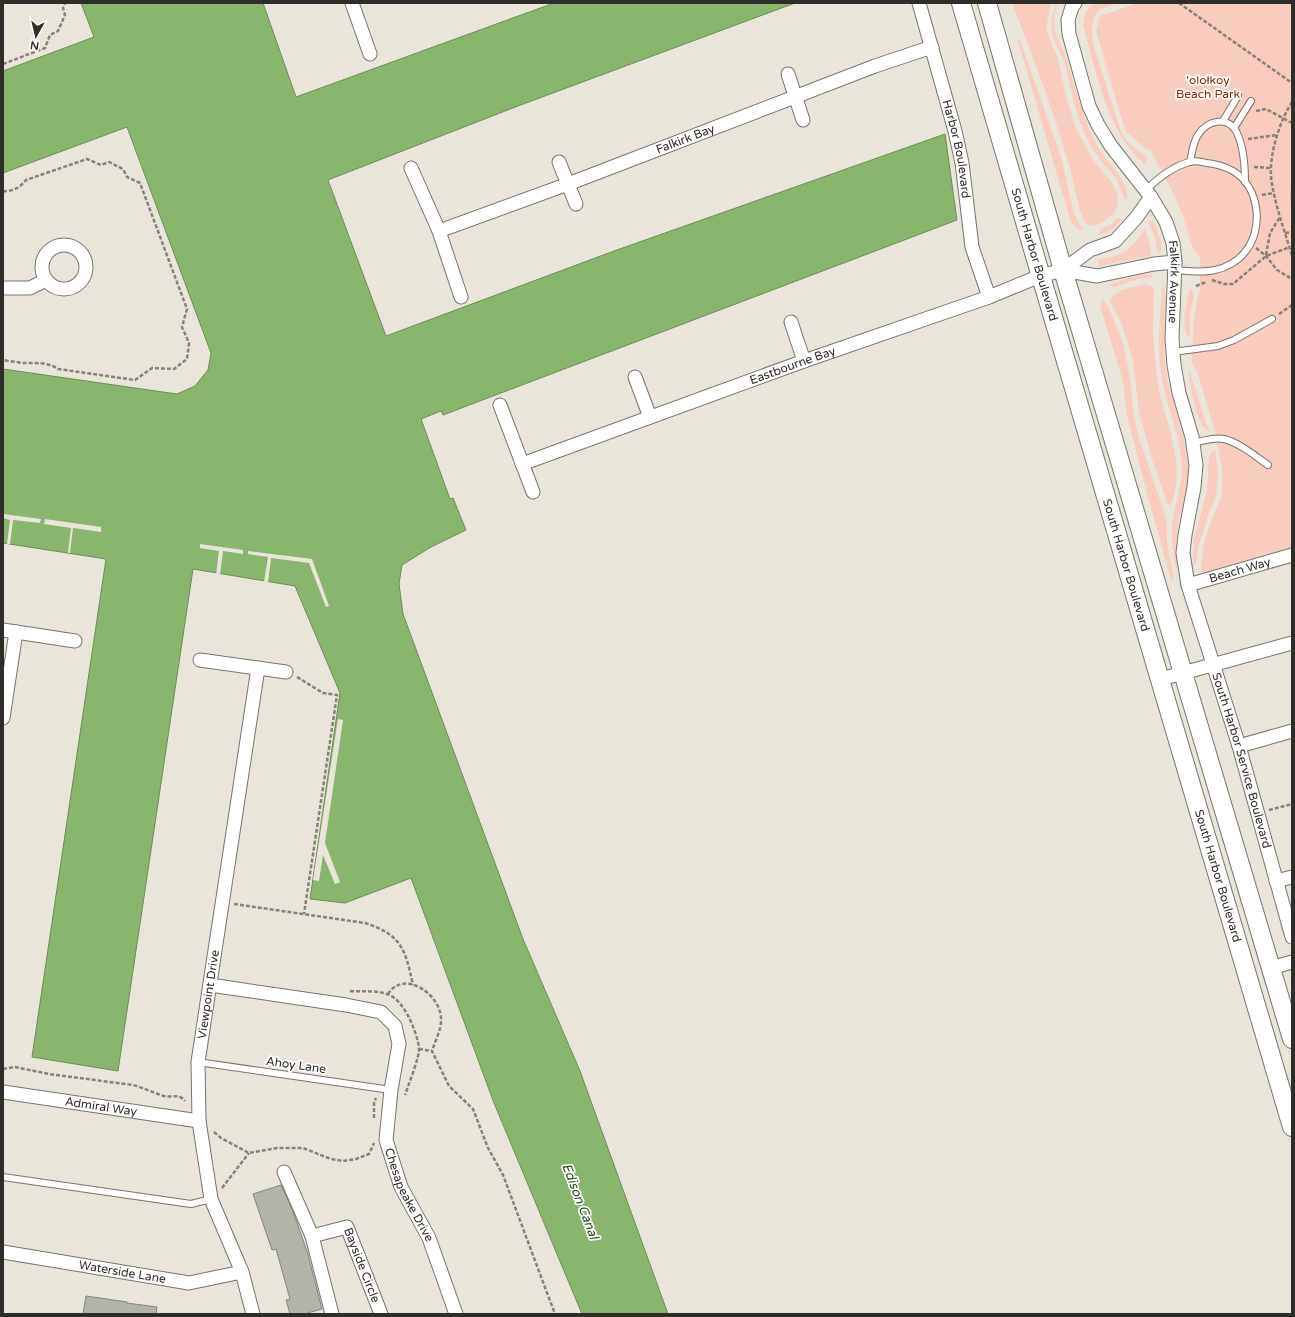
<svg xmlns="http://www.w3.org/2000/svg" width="1295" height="1317" font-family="'Varela Round',sans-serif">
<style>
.green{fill:#f8ccbe}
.water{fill:#89b56c;stroke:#6e8c58}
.pier{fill:#eae5da}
.building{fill:#b3b4a9;stroke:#83847a}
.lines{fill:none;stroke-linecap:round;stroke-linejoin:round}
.service-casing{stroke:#78746b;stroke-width:8}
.minor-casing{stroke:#78746b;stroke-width:15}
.secondary-casing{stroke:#78746b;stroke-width:20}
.path{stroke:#85827b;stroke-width:2.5;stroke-dasharray:4 2;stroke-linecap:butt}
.service{stroke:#fff;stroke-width:6}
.minor{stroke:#fff;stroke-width:13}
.secondary{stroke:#fff;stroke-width:18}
.labels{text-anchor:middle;stroke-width:3.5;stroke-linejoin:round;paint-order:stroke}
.park-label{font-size:12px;fill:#8d2a00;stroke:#fff}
.street-label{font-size:12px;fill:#2e2d29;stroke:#fff}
.water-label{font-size:13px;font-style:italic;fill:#2d4a17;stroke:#fff}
</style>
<rect width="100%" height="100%" fill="#eae5da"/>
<g class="green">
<path d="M1012,3H1051L1046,29L1058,59L1067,100L1075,126L1091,157L1112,183L1117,194L1118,204L1115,212L1104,221L1093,226L1087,224L1084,221L1080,211L1071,172L1059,132L1041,79Z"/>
<path d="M1056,3H1058C1054,11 1053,21 1055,30C1057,40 1063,48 1066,58C1076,88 1082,119 1098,147C1108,165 1127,177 1128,199H1125C1121,193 1120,183 1115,177C1112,173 1108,169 1105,166C1097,156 1090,145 1085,134C1074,111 1071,86 1064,61C1061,53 1057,47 1054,39C1049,28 1052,14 1056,3Z"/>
<path d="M1097,3H1119C1114,5 1106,6 1101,9C1089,16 1092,36 1094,47L1121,132C1125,138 1128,143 1133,147C1138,152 1145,153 1147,159L1145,164C1107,134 1096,70 1083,25C1084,15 1087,6 1097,3Z"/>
<path d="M1138,3H1292V547L1204,574L1203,572H1201L1203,547L1210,524L1222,495V467L1215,432L1198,374L1192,363L1194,316L1200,288V257C1192,251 1191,241 1188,232C1180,202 1164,176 1150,149L1145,148L1125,130L1096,31L1100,16Z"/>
<path d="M1020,40L1062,160L1074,214L1082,228L1081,231L1072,224L1070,219L1018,41Z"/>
<path d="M1117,218L1122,219C1114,229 1110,232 1098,235C1100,228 1104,228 1110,225C1113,224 1115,220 1117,218Z"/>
<path d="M1151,221L1154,222L1161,243V252L1158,254L1155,237L1148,222Z"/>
<path d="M1145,229L1151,249V256L1126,260L1100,266L1098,260C1121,256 1133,249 1145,229Z"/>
<path d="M1143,274L1153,275L1151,278L1139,279L1113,287L1110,284Z"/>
<path d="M1145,284L1150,285L1154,289L1153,330L1155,360L1160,396L1171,434L1177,467L1176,485L1172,503L1169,504L1167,503L1151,456L1139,412L1133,361L1122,324L1110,301C1112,290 1135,287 1145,284Z"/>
<path d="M1163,286H1164C1167,296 1165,306 1165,316C1164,331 1164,347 1165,362C1168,401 1189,436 1188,475C1187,491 1182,507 1178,523C1175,538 1177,553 1178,568L1175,566C1173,553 1171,540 1172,527C1174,505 1183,485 1182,464C1180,438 1170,414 1164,389C1156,353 1159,323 1163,286Z"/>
<path d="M1190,289L1193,292L1194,295L1190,313V338C1190,337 1186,334 1186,333C1182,325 1187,297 1190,289Z"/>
<path d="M1102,299L1108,306L1123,343L1130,377L1134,417L1140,441L1167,521V541L1174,578L1171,580L1148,497L1127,416L1123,381L1100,306Z"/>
<path d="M1189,369L1206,423L1210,432C1208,431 1204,429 1203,426C1196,415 1188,382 1189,369Z"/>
<path d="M1215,449L1218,473L1216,496L1209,513L1199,544L1196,564H1193L1194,540L1207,490L1209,456Z"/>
</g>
<path class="water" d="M81,3H263L296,97L554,3H795L518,106L328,180L386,336L614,251L945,134L957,220L443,415L441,411L421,419L450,499L453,498L466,530L431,547L402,565L399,584L403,614L523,939L580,1071L668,1314H582L494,1103L411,878L345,903L310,899L340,693L295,586L193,569L118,1071L32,1057L106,559L3,543V369L177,394L195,386L208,370L211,353L127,127L3,173V71L94,37Z"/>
<g class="pier">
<path d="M3,514L41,519L40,523L13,520L10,544H7L10,520L3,518Z"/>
<path d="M45,519L101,527V532L73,528L70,553H68L71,528L44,524Z"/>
<path d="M200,544L243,550V554L223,551L220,575H216L219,551L200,548Z"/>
<path d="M248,551L312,559L329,606L326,607L309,563L271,558L268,583L264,582L268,557L248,554Z"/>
<path d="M338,719L343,720L325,843L340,882L335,884L323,855L319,881L313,880Z"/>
</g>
<g class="building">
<path d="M281,1185L292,1209L307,1251L322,1309L304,1314H290L286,1300L290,1299L276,1249L272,1250L253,1194Z"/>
<path d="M86,1296L127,1302V1303L157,1307L156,1314H83Z"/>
</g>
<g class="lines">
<defs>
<g id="service">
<path d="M1223,121L1238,96"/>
<path d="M1234,128L1251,101"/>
<path d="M1190,162C1192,153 1193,142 1198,135C1207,120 1229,115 1237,133C1244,148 1245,166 1245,182"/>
<path d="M1146,190C1158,178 1172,167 1189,162C1195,160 1202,162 1207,163C1216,164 1226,167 1233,171C1260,187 1264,229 1245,252C1238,261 1226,268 1215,270C1202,273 1188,271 1175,270"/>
<path d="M1173,352L1218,346L1234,340L1272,319"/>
<path d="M1193,443C1203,441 1214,437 1224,439C1240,443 1255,456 1268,465"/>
<path d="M198,1062L391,1090"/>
<path d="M3,1177L191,1204L211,1199"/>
</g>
<g id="minor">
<path d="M352,3L370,54"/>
<path id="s1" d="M919,3L955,131L962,163L972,247L989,297"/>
<path id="s2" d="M1075,3L1072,7L1068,20L1069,34L1089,106L1098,125L1111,146L1151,197L1166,222L1173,243L1175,262L1172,339L1174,365L1179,393L1192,437L1196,465L1194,487L1185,535L1183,553L1188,585L1239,746L1292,937"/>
<path d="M788,74L803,120"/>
<path d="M559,162L576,204"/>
<path d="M411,168L439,231L461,297"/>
<path id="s3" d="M439,231L568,184L875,66L932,47"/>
<circle cx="64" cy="267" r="22"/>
<path d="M1063,270L1097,276L1154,264L1175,262"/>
<path d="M3,288H30L46,280"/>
<path d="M791,322L804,361"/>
<path d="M635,377L650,417"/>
<path d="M500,405L533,492"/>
<path id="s4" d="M522,464L804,361L989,297L1040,276L1063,270L1090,250L1115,241L1136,218L1151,197"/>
<path id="s5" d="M1188,585L1292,555"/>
<path d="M3,630L75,641"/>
<path d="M200,660L286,672"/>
<path d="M1161,679L1292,643"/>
<path d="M3,718L16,632"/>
<path d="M1239,746L1292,731"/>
<path d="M1276,881L1292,877"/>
<path d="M1271,968L1292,962"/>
<path id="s6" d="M210,985L346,1005L381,1012L395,1026L399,1044L391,1090L386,1140L401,1187L429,1238L456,1314"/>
<path id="s7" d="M3,1092L199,1121"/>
<path d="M284,1172L312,1236L332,1314"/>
<path id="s8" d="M312,1236L347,1227L381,1314"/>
<path id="s9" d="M3,1252L189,1283L242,1272"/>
<path id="s10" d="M253,1314L242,1272L211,1199L199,1121L198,1062L258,668"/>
</g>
<g id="secondary">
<path id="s11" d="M961,3C1070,378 1182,752 1292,1127"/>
<path d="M987,3L1063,270L1292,1039"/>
</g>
</defs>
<use href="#service" class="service-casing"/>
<use href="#minor" class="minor-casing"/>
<use href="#secondary" class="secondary-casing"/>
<g class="path">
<path d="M1179,3L1292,83"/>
<path d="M3,64L45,48L50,35L58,31L65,15L63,8L65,3"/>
<path d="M1292,102C1279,122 1267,160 1272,184C1276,208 1285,232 1292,256"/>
<path d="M1256,111L1266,109L1292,123"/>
<path d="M1248,139L1277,135"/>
<path d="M1254,167L1271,168"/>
<path d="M3,191C12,192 21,187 26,180L87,159L101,165L109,162L123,169L127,177L140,183L187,309L182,327L189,343L187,359L174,369L152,368L135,380L58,369C48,362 35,363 23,363C16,362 9,361 3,360"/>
<path d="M1292,191V202"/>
<path d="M1262,195L1274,193"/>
<path d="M1285,233L1292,232"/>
<path d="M1256,248L1266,256L1277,270L1292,279"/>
<path d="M1266,255L1270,233L1280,217"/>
<path d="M1212,280L1224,284H1233L1266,256L1290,247"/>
<path d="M1196,286L1206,282"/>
<path d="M1279,314L1292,305"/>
<path d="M297,677L323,693L337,695L304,914"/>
<path d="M1269,810L1292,804"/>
<path d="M234,904L365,923C402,935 405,949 413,985"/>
<path d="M350,991C363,992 375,990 387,994C404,999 417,1032 419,1048C420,1056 408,1086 405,1095"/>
<path d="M388,994C404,969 440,994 441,1018C442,1029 435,1041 432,1051L449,1086L473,1109L488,1148L503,1175L555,1314"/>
<path d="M419,1049L432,1051"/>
<path d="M3,1069L15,1067L49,1074L133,1085C144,1088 154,1093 164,1096C172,1098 179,1093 185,1101"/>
<path d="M374,1118V1102L376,1098"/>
<path d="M214,1132L221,1138L249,1153L277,1148H303L331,1159L343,1161L356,1159L369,1154L374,1143"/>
<path d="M222,1188L249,1153"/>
</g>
<use href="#service" class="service"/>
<use href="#minor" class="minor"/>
<use href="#secondary" class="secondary"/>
</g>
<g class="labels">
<g class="park-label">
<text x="1208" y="84">'olołkoy<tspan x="1208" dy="14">Beach Park</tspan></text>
</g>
<g class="street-label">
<text dy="4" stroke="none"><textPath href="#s3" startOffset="263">Falkirk Bay</textPath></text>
<text dy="4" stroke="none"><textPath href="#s1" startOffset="151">Harbor Boulevard</textPath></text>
<text dy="4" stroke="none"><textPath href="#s11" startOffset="262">South Harbor Boulevard</textPath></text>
<text dy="4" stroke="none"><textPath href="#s2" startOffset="308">Falkirk Avenue</textPath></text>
<text dy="4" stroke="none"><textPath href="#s4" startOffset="288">Eastbourne Bay</textPath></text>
<text dy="4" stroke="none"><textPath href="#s11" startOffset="586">South Harbor Boulevard</textPath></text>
<text dy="4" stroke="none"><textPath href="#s5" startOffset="54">Beach Way</textPath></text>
<text dy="4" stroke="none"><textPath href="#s2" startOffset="799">South Harbor Service Boulevard</textPath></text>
<text dy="4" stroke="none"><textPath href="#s11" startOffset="910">South Harbor Boulevard</textPath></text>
<text dy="4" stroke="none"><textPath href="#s10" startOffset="329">Viewpoint Drive</textPath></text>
<text transform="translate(296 1065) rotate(8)" y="4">Ahoy Lane</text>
<text dy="4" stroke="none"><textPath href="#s7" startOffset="99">Admiral Way</textPath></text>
<text dy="4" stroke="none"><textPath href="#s6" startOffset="368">Chesapeake Drive</textPath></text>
<text dy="4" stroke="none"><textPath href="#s8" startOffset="77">Bayside Circle</textPath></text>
<text dy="4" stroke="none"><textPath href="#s9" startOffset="121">Waterside Lane</textPath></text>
</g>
<g class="water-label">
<text transform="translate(581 1201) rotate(69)" y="5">Edison Canal</text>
</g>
</g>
<rect width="1295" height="1317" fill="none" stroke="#2e2d29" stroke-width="8"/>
<g transform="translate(36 36) rotate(188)" stroke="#ffffff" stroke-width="3" paint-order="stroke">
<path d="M0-3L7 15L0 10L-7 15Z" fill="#2e2d29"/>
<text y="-6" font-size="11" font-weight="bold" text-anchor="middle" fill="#2e2d29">N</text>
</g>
</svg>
